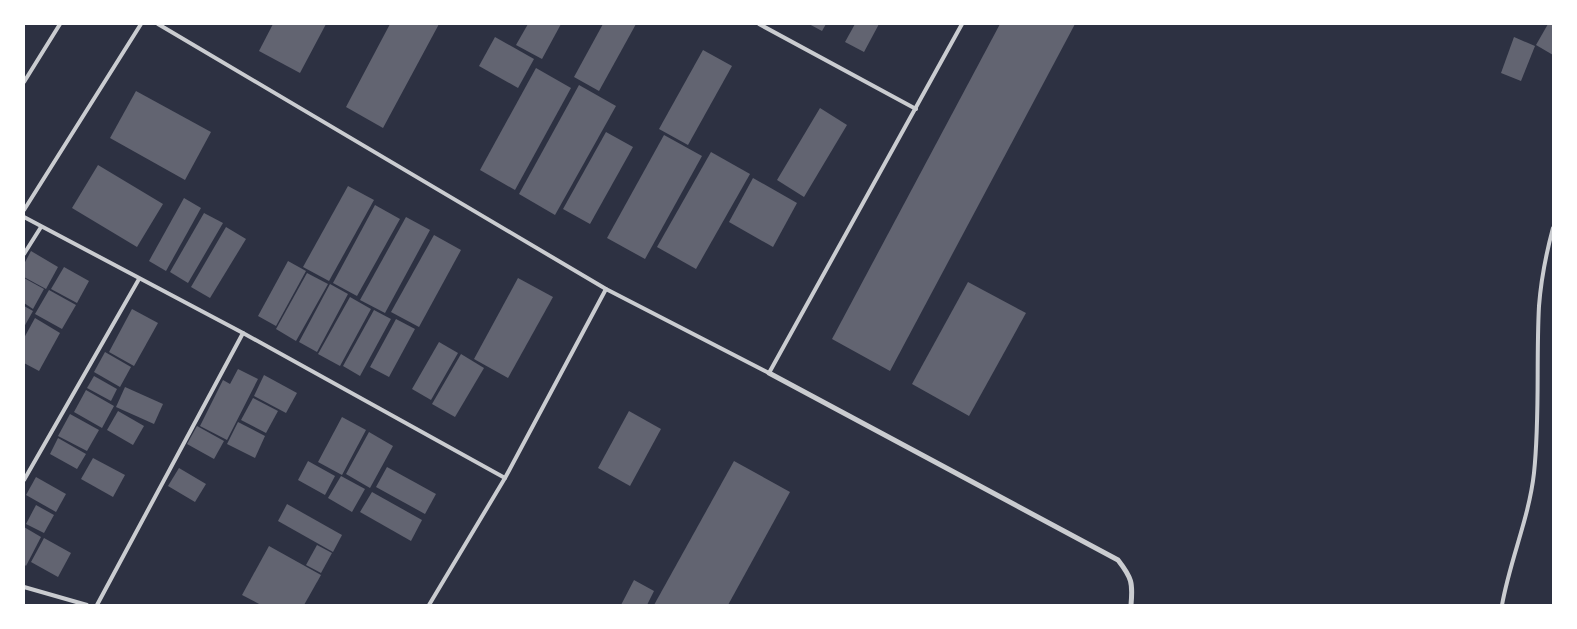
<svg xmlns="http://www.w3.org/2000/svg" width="1577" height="629" font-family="'Golos Text',sans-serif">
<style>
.building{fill:#626471}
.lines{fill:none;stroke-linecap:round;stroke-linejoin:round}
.service{stroke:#caccd0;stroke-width:4}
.minor{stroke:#caccd0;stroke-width:5}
</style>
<rect width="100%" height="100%" fill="#2d3142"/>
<g class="building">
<path d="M273,24H326L300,73L259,51Z"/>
<path d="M390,24H439L383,128L346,107Z"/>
<path d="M528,24H561L542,59L516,45Z"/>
<path d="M603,24H636L599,91L574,77Z"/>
<path d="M809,24H826L822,31Z"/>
<path d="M855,24H879L864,52L845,42Z"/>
<path d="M1000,24H1075L890,371L832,339Z"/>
<path d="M1548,24L1553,25V55L1536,45Z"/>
<path d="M495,37L534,59L518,88L479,66Z"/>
<path d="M1514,37L1535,46L1521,81L1501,73Z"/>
<path d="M703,50L732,66L688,145L659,129Z"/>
<path d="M536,68L571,88L515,190L480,170Z"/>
<path d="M579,85L616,106L555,215L519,194Z"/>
<path d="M136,91L211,132L185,180L110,138Z"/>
<path d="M820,108L847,125L804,197L777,180Z"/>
<path d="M606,132L633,147L590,224L563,209Z"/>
<path d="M664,135L702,156L645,259L607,238Z"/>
<path d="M711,152L750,174L696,269L657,247Z"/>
<path d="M98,165L163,204L137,247L72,208Z"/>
<path d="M753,178L797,203L773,247L729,222Z"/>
<path d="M348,186L374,200L329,281L303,267Z"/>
<path d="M184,198L201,208L166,271L149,261Z"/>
<path d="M375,205L400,219L357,296L333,283Z"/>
<path d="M204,213L223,223L188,283L170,272Z"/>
<path d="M406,217L430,230L385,313L360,300Z"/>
<path d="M226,227L246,239L210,298L191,287Z"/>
<path d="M434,235L461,250L419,327L391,312Z"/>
<path d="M31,251L58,267L46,289L24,277V264Z"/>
<path d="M288,261L306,271L276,326L258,316Z"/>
<path d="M64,267L89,281L77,303L51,289Z"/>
<path d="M307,273L328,284L296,341L276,329Z"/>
<path d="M24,278L44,289L33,309L24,303Z"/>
<path d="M518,278L553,297L508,378L474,359Z"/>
<path d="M968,282L1026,313L969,416L912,384Z"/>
<path d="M330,284L348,294L317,352L299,342Z"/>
<path d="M49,290L76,305L62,329L35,314Z"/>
<path d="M350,297L371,309L340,366L318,354Z"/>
<path d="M24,306L33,311L24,327Z"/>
<path d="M132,309L158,323L134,366L109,352Z"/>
<path d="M374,310L391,319L360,376L343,366Z"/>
<path d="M35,318L60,333L39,371L24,363V338Z"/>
<path d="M396,319L415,329L389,377L370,367Z"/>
<path d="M439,342L458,353L431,400L412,389Z"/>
<path d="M105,352L131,367L120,387L94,372Z"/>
<path d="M461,354L484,368L455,417L432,404Z"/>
<path d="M238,369L258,379L227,440L200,426L223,380L230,384Z"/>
<path d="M264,375L297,393L286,413L254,396Z"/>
<path d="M94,376L117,389L111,401L87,388Z"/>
<path d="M125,387L163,404L154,424L116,407Z"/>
<path d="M86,390L114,406L102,428L74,412Z"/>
<path d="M253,398L278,411L266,433L241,420Z"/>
<path d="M118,411L144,426L133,445L107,430Z"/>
<path d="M629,411L661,429L630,486L598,468Z"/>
<path d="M70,414L99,430L87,451L58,436Z"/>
<path d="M342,417L366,430L342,475L318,462Z"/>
<path d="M238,422L265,436L255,458L227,444Z"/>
<path d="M197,426L224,441L214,459L187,444Z"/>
<path d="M369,432L393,446L370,488L346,474Z"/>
<path d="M58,438L86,454L77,469L50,454Z"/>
<path d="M93,458L125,475L113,497L81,479Z"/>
<path d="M308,461L335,476L325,495L298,480Z"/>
<path d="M734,461L790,492L728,605H654Z"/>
<path d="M387,467L436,494L425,514L376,487Z"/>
<path d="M179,468L206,484L195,502L168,486Z"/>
<path d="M341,476L365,489L352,512L328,498Z"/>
<path d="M36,477L66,494L56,512L26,495Z"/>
<path d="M372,492L422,520L411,541L360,512Z"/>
<path d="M287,504L342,535L333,552L278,521Z"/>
<path d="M36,505L54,515L44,533L26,524Z"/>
<path d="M24,527L41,537L26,566L24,564Z"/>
<path d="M44,538L71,553L58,577L31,562Z"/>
<path d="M317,545L332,553L321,573L306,565Z"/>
<path d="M269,546L321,575L304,605H261L242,595Z"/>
<path d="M634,580L654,591L647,605H621Z"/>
</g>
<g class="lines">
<g class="service">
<path d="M158,24L606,289L769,373L962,24"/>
<path d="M759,24L916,109"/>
<path d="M24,82L60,24"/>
<path d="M24,210L141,24"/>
<path d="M24,217L243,333L505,478"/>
<path d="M24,254L41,227"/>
<path d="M24,480L139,279"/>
<path d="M24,587L87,605"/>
<path d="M97,605L243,333"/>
<path d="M429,605L505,478L606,289"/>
<path d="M1502,605C1510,560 1529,518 1534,473C1540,417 1536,362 1539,306C1541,280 1546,254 1553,228"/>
</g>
<path class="minor" d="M769,373L1118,560C1132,578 1133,583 1131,605"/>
</g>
<rect width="1577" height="629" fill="none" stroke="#ffffff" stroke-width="50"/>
</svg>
